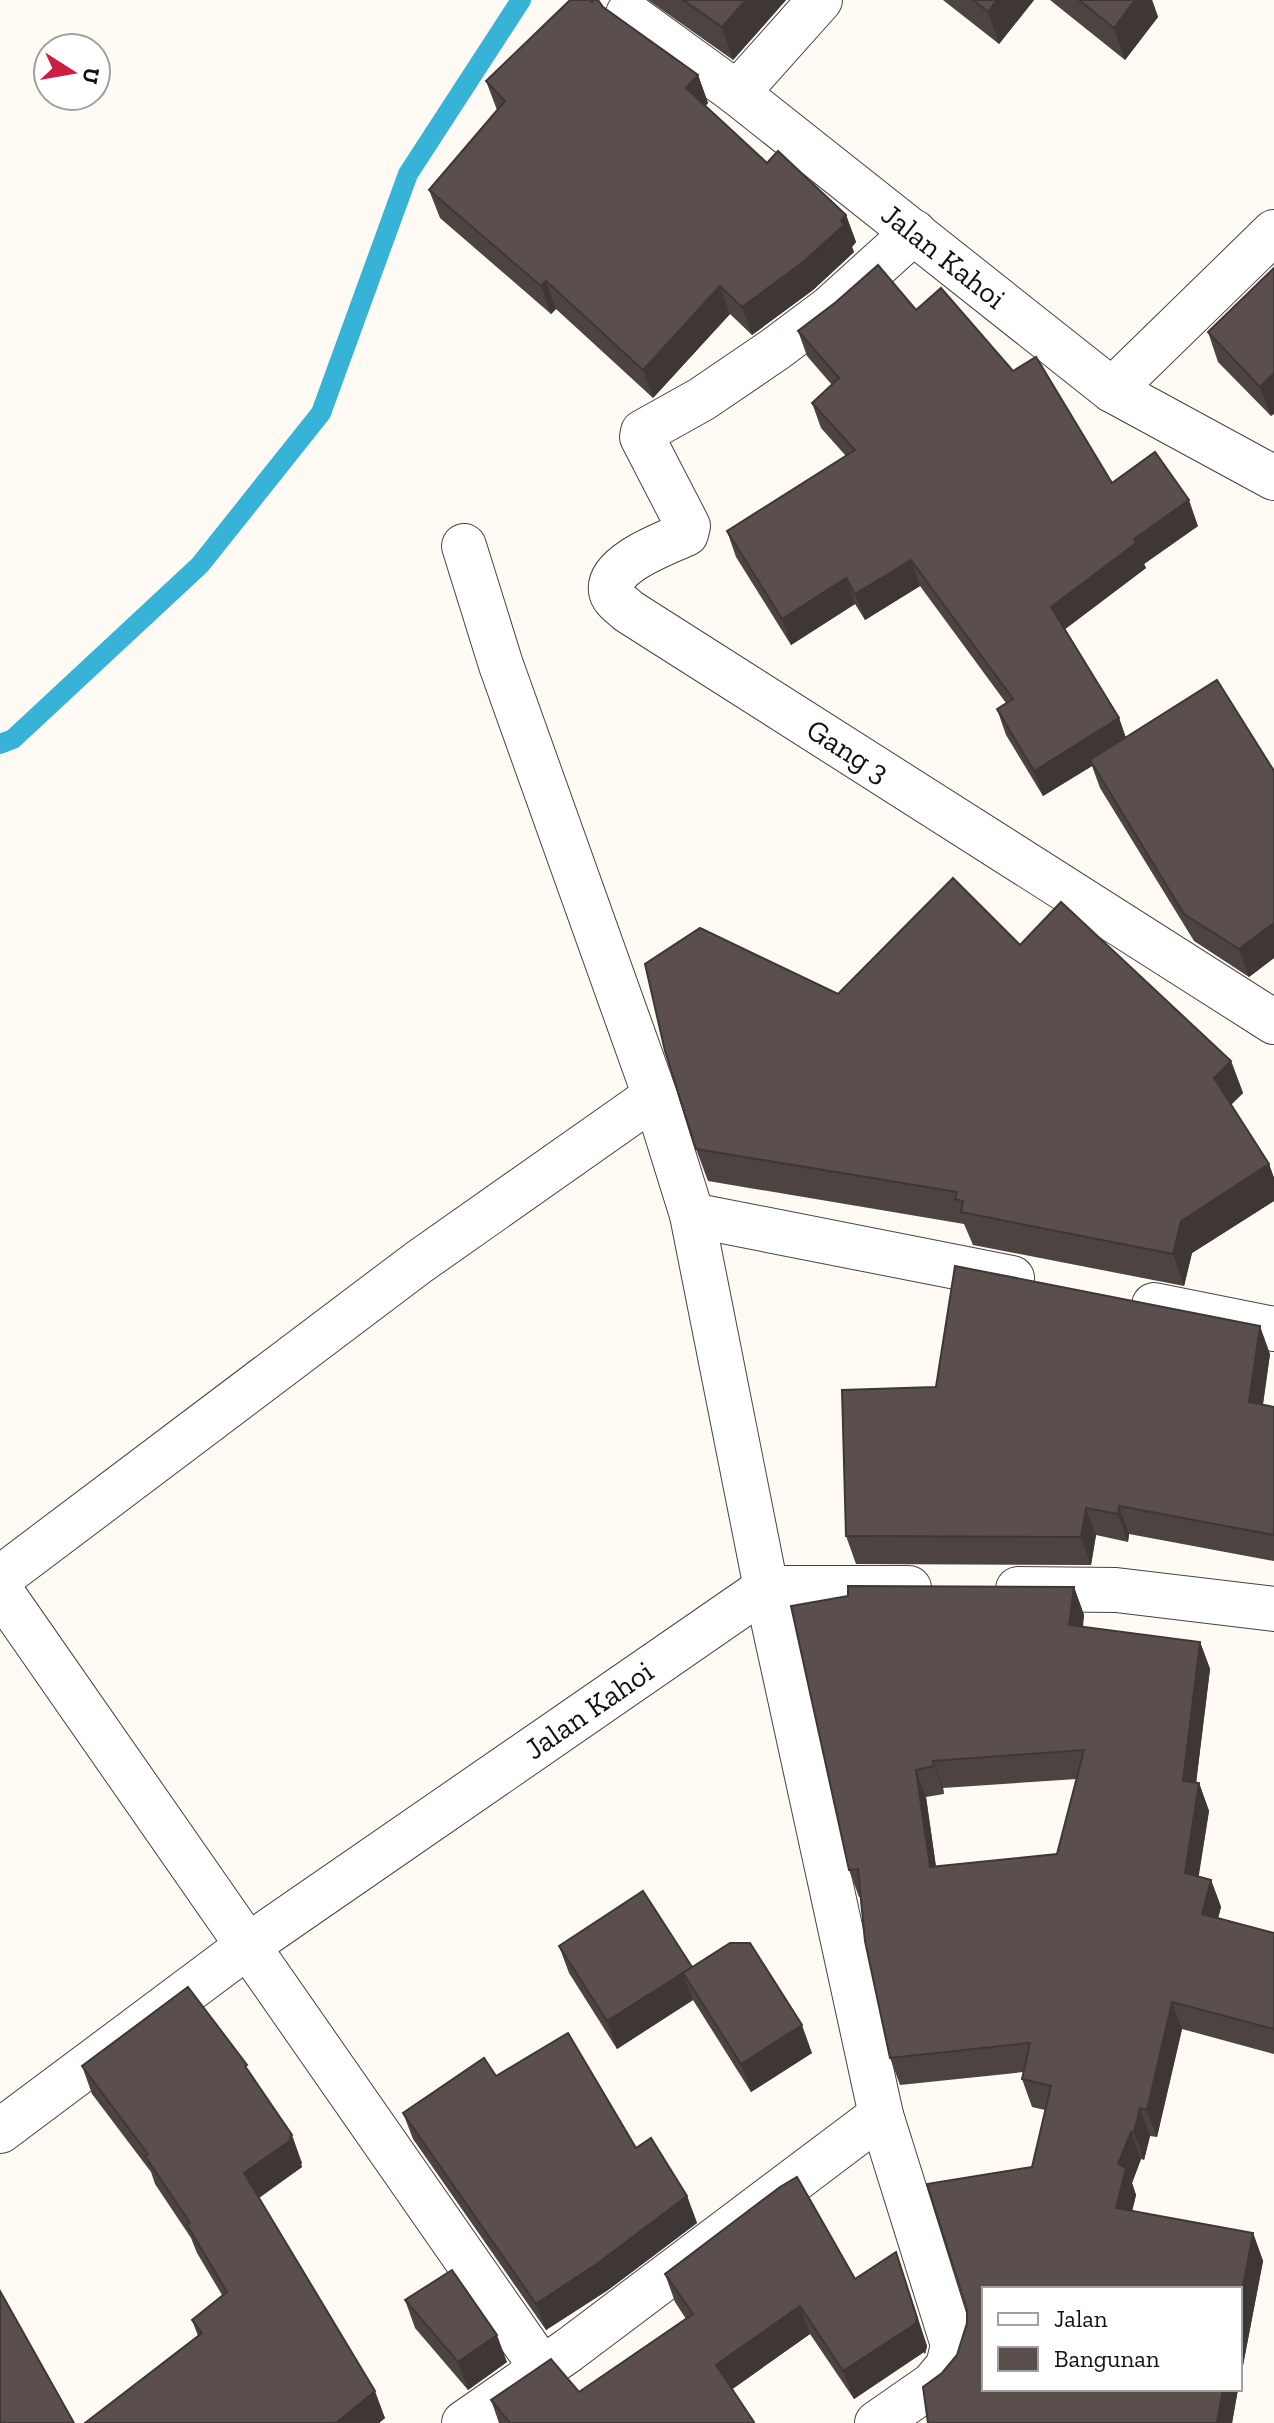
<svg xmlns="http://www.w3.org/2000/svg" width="1274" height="2423" font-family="'Zilla Slab',serif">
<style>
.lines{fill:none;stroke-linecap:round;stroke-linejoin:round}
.stream{stroke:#37b3d7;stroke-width:20}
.street-casing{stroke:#444;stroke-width:46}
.street{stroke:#fff;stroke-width:44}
.wall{fill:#4d4441;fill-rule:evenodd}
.shaded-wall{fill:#3f3735}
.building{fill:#5a4f4c;stroke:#3f3735;stroke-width:2;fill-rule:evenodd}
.labels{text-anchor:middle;stroke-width:8;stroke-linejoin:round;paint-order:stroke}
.street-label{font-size:30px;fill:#111;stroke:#fff}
</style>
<rect width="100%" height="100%" fill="#fffbf4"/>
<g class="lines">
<path class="stream" d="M0,744L13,739L200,565L321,413L408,174L521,0"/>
<defs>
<g id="street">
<path id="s1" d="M628,14L737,93L1112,390L1274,478"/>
<path d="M737,93L820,0"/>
<path id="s2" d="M914,232L829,309L774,350L702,399L643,432L642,437L688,526L686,534C666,543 607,564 611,591C612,599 622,605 628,611L1274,1022"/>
<path d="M1112,390L1274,232"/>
<path d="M464,546L501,665L655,1096L692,1215L766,1588L881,2115L953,2345L948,2366L933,2384L877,2423"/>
<path d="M692,1215L1012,1278"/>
<path d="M1154,1305L1274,1329"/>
<path d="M0,1578L419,1262L655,1096"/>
<path d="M1018,1589L1116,1590L1274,1609"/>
<path d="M0,1590L541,2367"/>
<path id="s3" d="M0,2131L249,1945L766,1588H909"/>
<path d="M464,2423L569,2350L881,2115"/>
</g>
</defs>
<use href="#street" class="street-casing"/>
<use href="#street" class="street"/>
</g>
<g class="wall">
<path d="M648,0H786L733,60Z"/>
<path d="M943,0H1034L999,44Z"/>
<path d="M1050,0H1152L1158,17L1125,60Z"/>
<path d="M592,2L603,7L698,75L708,103L705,106L767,163L846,215L856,242L852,247L854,252L813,290L752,335L730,314L653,398L556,309L551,314L440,218L429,190L497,110L486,81Z"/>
<path d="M1274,268L1271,416L1218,362L1208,332Z"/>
<path d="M916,310L1112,483L1198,526L1144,564L1146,568L1065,629L1119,718L1126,738L1274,771V958L1249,977L1194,941L1100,788L1092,766L1043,796L1006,735L997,709L1006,703L920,586L865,620L855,604L791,645L736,557L727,531L846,456L821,428L812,403L832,385L807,356L798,331Z"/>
<path d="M1020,945L1231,1061L1243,1093L1231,1105L1269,1164L1274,1178V1201L1192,1253L1184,1286L973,1245L964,1224L708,1181L696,1149L838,994Z"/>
<path d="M1270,1354L1263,1405L1274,1407V1561L1129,1534L1128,1542L1096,1535L1091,1565L856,1564L846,1536L936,1387Z"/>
<path d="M848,1586L1074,1587L1084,1615L1083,1627L1200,1642L1210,1669L1196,1783H1199L1209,1811L1198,1877L1211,1880L1221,1907L1218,1918L1274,1933V2054L1182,2029L1157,2137L1150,2136L1144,2160L1141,2159L1132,2183L1136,2195L1132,2211L1253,2233L1263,2261L1240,2381V2289H984V2389H1238L1232,2423H928L923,2387L942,2373L957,2355L967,2323V2310L927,2184L1032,2167L1045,2110L1032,2107L1022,2079L1024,2072L900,2085L890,2058L865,1941L860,1897H859L849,1870L791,1606L848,1596ZM1077,1779L1057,1854L936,1867L926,1797L944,1794L943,1788Z"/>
<path d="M559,1946L692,1967L812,2053L751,2092L693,2000L617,2049L569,1973Z"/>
<path d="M82,2066L250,2074L302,2163L301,2164L302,2167L259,2197L385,2418L379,2423H85L198,2336L192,2320L222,2295L197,2253L191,2238L155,2184L151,2172L92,2094Z"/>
<path d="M496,2076L636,2148L687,2196L697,2223L608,2290L546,2330L413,2139L403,2113Z"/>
<path d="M896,2252L927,2346L925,2354L924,2352L854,2399L810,2334L732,2389L754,2423H499L491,2400L579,2392L686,2319L675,2302L665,2274L855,2279Z"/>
<path d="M405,2300L507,2362L468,2390L415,2328Z"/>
</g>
<g class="shaded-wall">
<path d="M746,0H786L733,60L722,27Z"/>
<path d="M997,0H1034L999,44L988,12Z"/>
<path d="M1135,0H1152L1158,17L1125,60L1114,28Z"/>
<path d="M698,75L708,103L697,116L686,88Z"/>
<path d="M846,215L856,242L852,247L854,252L813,290L752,335L742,307Z"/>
<path d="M546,281L556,309L551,314L541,286Z"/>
<path d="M720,286L730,314L653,398L643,370Z"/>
<path d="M1274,373V414L1271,416L1260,387Z"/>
<path d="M1189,500L1198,526L1144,564L1146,568L1060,633L1051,607L1134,539Z"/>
<path d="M911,560L920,586L865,620L855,594Z"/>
<path d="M846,578L855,604L791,645L782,619Z"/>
<path d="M1119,718L1128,744L1090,760L1092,766L1043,796L1034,771Z"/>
<path d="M1274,923V958L1249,977L1239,949Z"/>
<path d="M1231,1061L1243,1093L1225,1110L1214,1078Z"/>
<path d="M1269,1164L1274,1178V1201L1192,1253L1184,1286L1173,1254L1181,1221Z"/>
<path d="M1260,1326L1270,1354L1259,1430L1249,1402Z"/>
<path d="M1119,1506L1129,1534L1128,1542L1118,1514Z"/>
<path d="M1086,1508L1096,1535L1091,1565L1081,1537Z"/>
<path d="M1074,1587L1084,1615L1079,1653L1069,1625Z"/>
<path d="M1200,1642L1210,1669L1193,1808L1183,1781Z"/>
<path d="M933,1761L943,1788L944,1794L934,1766Z"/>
<path d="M916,1770L926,1797L940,1895L930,1867Z"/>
<path d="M1199,1783L1209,1811L1195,1900L1185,1873Z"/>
<path d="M1211,1880L1221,1907L1212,1942L1202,1914Z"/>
<path d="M692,1967L683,1973L693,2000L617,2049L607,2021Z"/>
<path d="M1172,2002L1182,2029L1157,2137L1147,2110Z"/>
<path d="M802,2025L812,2053L751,2092L741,2064Z"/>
<path d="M1140,2108L1150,2136L1144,2160L1134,2133Z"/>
<path d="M1131,2132L1141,2159L1132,2183L1136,2195L1126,2236L1116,2208L1118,2164Z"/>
<path d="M292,2135L302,2163L301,2164L302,2167L255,2201L244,2173Z"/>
<path d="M687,2196L697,2223L608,2290L546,2330L536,2304Z"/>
<path d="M1253,2233L1263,2261L1240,2381V2302Z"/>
<path d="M896,2252L927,2346L925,2354L924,2352L854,2399L843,2371Z"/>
<path d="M800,2306L810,2334L727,2393L716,2365Z"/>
<path d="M497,2335L507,2362L468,2390L458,2362Z"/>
<path d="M1223,2389H1238L1232,2423H1217Z"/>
<path d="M375,2391L385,2418L379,2423H336Z"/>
</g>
<g class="building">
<path d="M570,0H590L592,2L593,0H598L603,7L698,75L686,88L767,163L778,151L846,215L841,221L844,225L803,262L742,307L720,286L643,370L546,281L541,286L429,190L505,101L486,81Z"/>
<path d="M683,0H746L722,27Z"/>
<path d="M973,0H997L988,12Z"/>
<path d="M1079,0H1135L1114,28Z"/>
<path d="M878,265L916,310L941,288L1013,371L1036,357L1112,483L1155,452L1189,500L1134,539L1136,543L1051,607L1119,718L1034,771L997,709L1013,699L911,560L855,594L846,578L782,619L727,531L855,450L812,403L839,378L798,331L836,302Z"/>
<path d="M1274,268V373L1260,387L1208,332Z"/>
<path d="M1217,680L1274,771V923L1239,949L1184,914L1090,760Z"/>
<path d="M953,878L1020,945L1061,902L1231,1061L1214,1078L1269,1164L1181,1221L1173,1254L961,1212L963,1201L955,1199L957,1192L696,1149L665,1051L645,964L700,928L838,994Z"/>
<path d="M955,1266L1260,1326L1249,1402L1274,1407V1535L1119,1506L1118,1514L1086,1508L1081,1537L846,1536L842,1390L936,1387Z"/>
<path d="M848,1586L1074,1587L1069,1625L1200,1642L1183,1781L1199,1783L1185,1873L1211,1880L1202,1914L1274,1933V2029L1172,2002L1147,2110L1140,2108L1134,2133L1131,2132L1118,2164L1126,2168L1116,2208L1253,2233L1240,2302V2289H984V2389H1223L1217,2422L1222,2423H928L923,2387L942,2373L957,2355L967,2323V2310L927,2184L1032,2167L1051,2086L1022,2079L1030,2043L890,2058L865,1941L858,1869L849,1870L791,1606L848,1596ZM1084,1750L1057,1854L930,1867L916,1770L934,1766L933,1761Z"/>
<path d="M643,1891L692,1967L607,2021L559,1946Z"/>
<path d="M730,1943H750L802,2025L741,2064L683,1973Z"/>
<path d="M188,1987L247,2065L245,2066L292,2135L290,2137L292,2139L244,2173L375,2391L336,2423H85L202,2333L192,2320L227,2292L187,2225L190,2223L145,2156L148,2154L82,2066Z"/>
<path d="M568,2033L636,2148L651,2138L687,2196L598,2263L536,2304L403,2113L484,2058L496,2076Z"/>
<path d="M797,2177L855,2279L896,2252L917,2318L915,2326V2324L843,2371L800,2306L716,2365L754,2422L753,2423H510L491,2400L551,2359L579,2392L693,2314L665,2274L780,2187Z"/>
<path d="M452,2270L497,2335L458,2362L405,2300Z"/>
<path d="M0,2291L74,2423H0Z"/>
</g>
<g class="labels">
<g class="street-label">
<text dy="10" stroke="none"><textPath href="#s1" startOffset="398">Jalan Kahoi</textPath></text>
<text dy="10" stroke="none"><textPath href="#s2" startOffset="838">Gang 3</textPath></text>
<text dy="10" stroke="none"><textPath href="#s3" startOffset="724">Jalan Kahoi</textPath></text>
</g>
</g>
<rect x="982" y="2287" width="260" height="104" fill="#ffffff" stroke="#a0a0a0" stroke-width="2"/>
<rect x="998" y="2313" width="40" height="12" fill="#ffffff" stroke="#a0a0a0" stroke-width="2"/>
<text x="1054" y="2327" font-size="24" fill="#111111">Jalan</text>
<rect x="998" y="2347" width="40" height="24" fill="#5a4f4c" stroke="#a0a0a0" stroke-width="2"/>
<text x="1054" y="2367" font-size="24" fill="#111111">Bangunan</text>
<g transform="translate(72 72) rotate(101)"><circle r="38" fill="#ffffff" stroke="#a0a0a0" stroke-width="2"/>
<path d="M0-6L14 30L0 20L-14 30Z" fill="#cc1d44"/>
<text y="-12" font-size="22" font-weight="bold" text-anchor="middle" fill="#111111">U</text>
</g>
</svg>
